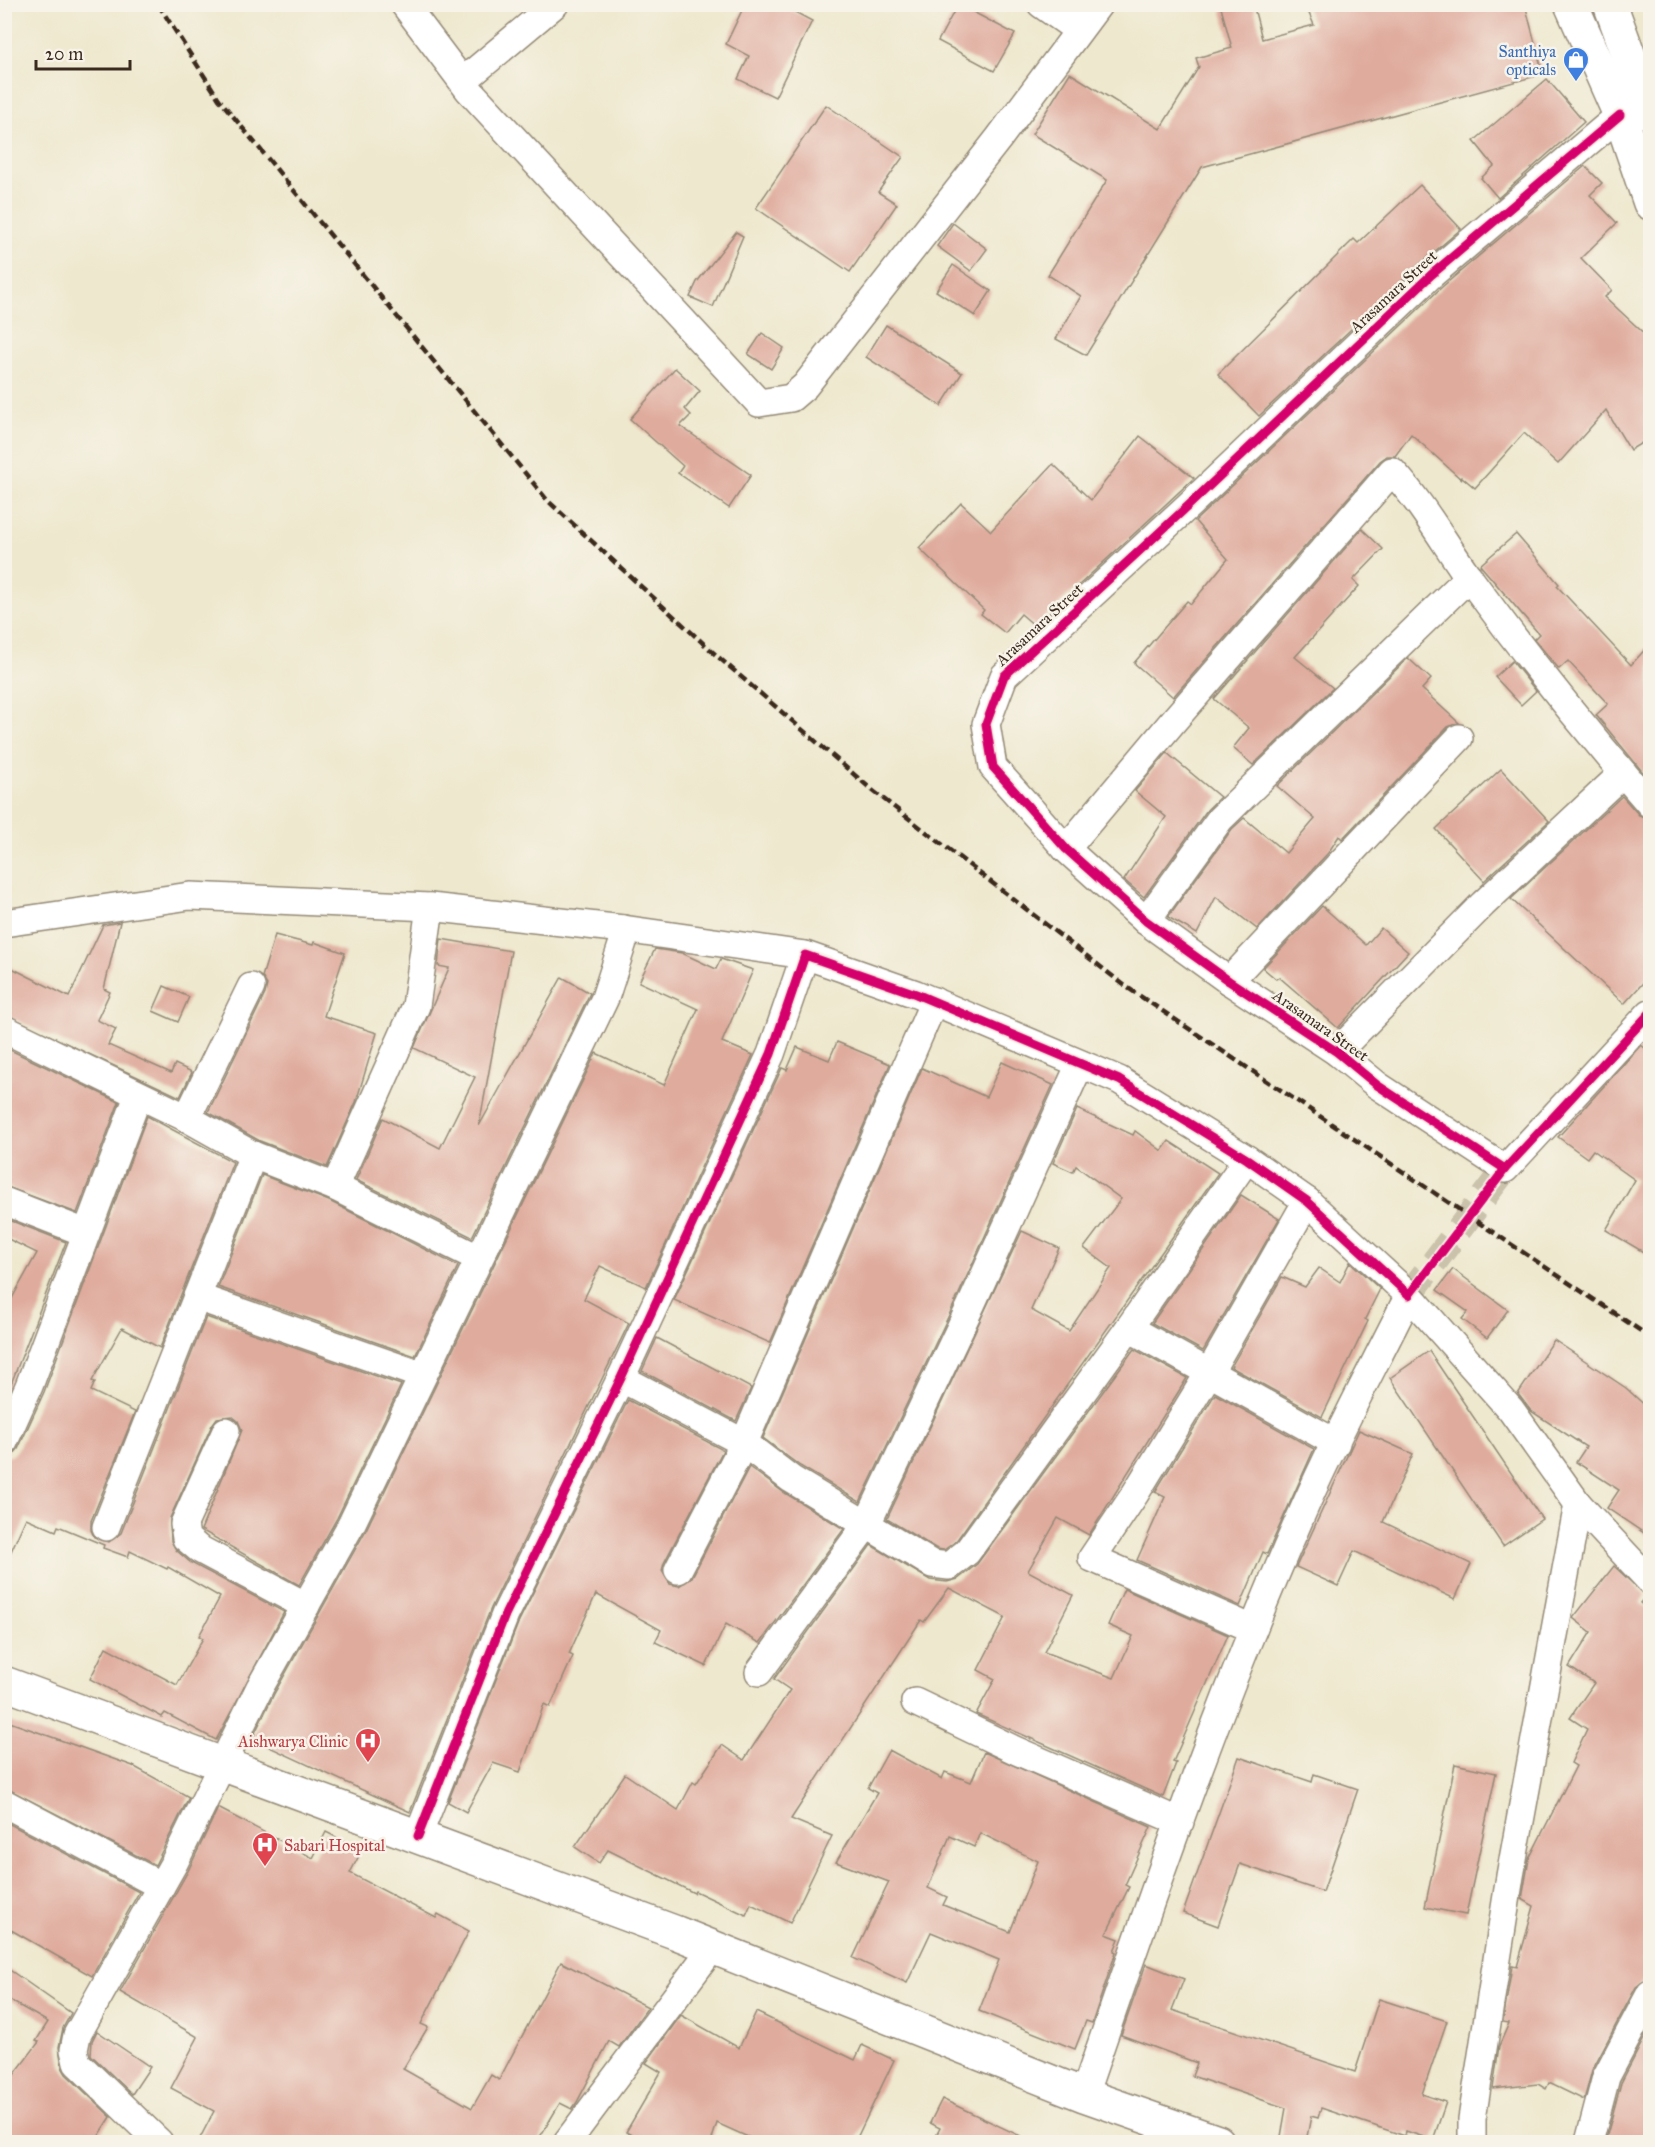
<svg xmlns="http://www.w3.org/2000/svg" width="1655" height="2147" font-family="'IM FELL Great Primer',serif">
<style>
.building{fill:#dfab9d;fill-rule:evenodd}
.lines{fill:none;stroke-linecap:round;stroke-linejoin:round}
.minor-tunnel{stroke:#cac2ab;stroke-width:27;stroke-dasharray:27 14;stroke-linecap:butt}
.minor-casing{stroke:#948976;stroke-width:30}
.tertiary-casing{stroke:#948976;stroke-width:36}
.primary-casing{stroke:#948976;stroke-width:36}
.minor{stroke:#fff;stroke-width:27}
.tertiary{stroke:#fff;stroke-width:33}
.primary{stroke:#fff;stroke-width:33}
.rail{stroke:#3b2a1e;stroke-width:4.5;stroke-dasharray:9 4.5;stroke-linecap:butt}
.cycleway-casing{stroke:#f7f3e8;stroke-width:13}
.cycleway{stroke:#d6006c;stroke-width:9}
.labels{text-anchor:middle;stroke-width:5;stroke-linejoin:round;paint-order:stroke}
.shop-label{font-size:16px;fill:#366cbe;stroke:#f7f3e8;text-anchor:end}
.street-label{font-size:16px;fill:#3b2a1e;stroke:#f7f3e8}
.health-label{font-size:16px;fill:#be3a42;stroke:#f7f3e8;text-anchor:end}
</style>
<rect width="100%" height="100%" fill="#f7f3e8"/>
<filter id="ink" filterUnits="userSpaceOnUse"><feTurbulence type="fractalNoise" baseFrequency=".0167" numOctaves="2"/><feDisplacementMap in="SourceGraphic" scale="12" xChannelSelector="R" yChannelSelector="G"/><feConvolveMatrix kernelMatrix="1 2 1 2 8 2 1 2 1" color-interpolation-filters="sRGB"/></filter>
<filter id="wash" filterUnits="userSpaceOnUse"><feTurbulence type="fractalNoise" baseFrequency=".008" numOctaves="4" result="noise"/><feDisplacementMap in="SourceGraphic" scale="24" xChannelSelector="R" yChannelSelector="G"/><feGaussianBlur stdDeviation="1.35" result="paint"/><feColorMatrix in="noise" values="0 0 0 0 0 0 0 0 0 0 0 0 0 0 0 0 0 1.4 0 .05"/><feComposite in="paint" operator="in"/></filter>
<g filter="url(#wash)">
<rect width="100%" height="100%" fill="#eee8ce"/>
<g id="blocks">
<g class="building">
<path d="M745,4H780L812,21L775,97L738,79L749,56L726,44Z"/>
<path d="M958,4L1015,34L994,71L938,41Z"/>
<path d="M1220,4H1253L1262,39L1314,25L1305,4H1525L1543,74L1202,167L1086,355L1056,339L1081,296L1048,275L1107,180L1032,134L1070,73L1160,129L1199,67L1196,58L1232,48Z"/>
<path d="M1547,79L1584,122L1498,198L1481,178L1494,166L1474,141Z"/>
<path d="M826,105L903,157L878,192L897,204L850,272L756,208Z"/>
<path d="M1585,166L1602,183L1590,195L1617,223L1581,258L1612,290L1605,297L1650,339V438L1630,450L1606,410L1558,464L1524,433L1475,488L1462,477L1461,479L1411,434L1395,456H1387L1380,461L1173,697L1134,663L1187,601L1191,604L1228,559L1195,521L1442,287Z"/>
<path d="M1420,185L1461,229L1420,264L1259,416L1218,374L1354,239L1358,243Z"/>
<path d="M953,223L987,249L971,271L937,246Z"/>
<path d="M736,232L743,236L713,307L690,297L697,282Z"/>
<path d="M953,265L991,291L975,316L936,291Z"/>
<path d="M886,325L962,373L941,406L866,357Z"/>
<path d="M762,333L784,348L771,369L748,354Z"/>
<path d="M675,368L700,391L685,409L691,415L680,426L751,475L729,508L678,473L683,466L630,419Z"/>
<path d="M1140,436L1194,478L1035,626L1021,614L1005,633L981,614L984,610L919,548L961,503L991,531L1053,464L1091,500Z"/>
<path d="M1362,529L1383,549L1353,580L1359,586L1295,657L1333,688L1253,765L1233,748L1249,728L1214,699Z"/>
<path d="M1516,534L1559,584L1557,586L1631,665L1650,644V781L1596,715L1608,704L1568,661L1559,669L1534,639L1539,634L1480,565Z"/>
<path d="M1408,658L1431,679L1422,689L1459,723L1448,727L1342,839L1339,836L1328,853L1257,929L1216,897L1197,934L1168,917L1232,829L1244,818L1286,853L1315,819L1277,786Z"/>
<path d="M1512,661L1536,691L1521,705L1495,677Z"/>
<path d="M1167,753L1220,797L1207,810L1144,897L1124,880L1166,817L1135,791Z"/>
<path d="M1501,769L1549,821L1484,881L1436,829Z"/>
<path d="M1622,796L1639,815L1650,819V975L1624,1004L1511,899Z"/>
<path d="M1322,906L1366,945L1381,928L1408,952L1338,1028L1279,977L1276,979L1263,968Z"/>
<path d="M120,922L104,989L110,992L97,1020L116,1029L108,1045L171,1073L175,1064L192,1072L180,1097L4,1014V964L69,997L103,925Z"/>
<path d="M275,935L313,945L314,942L345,953L324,1016L377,1033L356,1102L327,1167L260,1141L208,1112L265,994L267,985L262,977Z"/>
<path d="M441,939L511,951L479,1126L562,977L590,993L472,1237L356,1180L383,1118L440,1148L475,1077L414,1048L449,968L438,966Z"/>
<path d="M655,949L682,953L716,969L721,959L753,970L722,1042L753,1055L646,1287L600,1266L584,1299L629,1323L491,1608L410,1812L252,1739L274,1694L365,1532L596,1053L664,1085L698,1009L639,982Z"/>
<path d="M164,986L189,997L178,1022L153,1011Z"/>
<path d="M837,1042L890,1064L770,1343L674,1300L782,1068L787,1070L797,1047L829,1060Z"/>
<path d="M1641,1045L1650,1052V1256L1606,1230L1635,1180L1593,1150L1587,1158L1558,1137Z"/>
<path d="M4,1047L119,1102L77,1213L4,1186Z"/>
<path d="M1002,1062L1053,1085L958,1296L860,1502L800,1466L763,1438L922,1068L986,1097Z"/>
<path d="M1077,1109L1133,1135L1135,1131L1162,1151L1169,1141L1218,1173L956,1541L944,1550L937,1549L887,1519L1022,1231L1059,1248L1031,1310L1069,1331L1111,1268L1084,1248L1121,1199L1076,1166L1073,1172L1053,1163Z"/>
<path d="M147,1116L233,1162L160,1348L122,1328L92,1381L95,1382L91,1391L135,1412L91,1521V1530L94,1537L109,1542L121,1533L206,1317L401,1385L337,1518L299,1585L201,1530L242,1430L238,1421L232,1416L217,1418L212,1425L170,1518L171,1541L176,1550L191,1563L284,1612L216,1740L165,1713L162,1717L90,1679L106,1647L177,1685L203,1638L199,1636L220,1597L168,1567L167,1569L130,1551L128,1557L103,1548L104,1545L58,1526L56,1531L26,1518L4,1567V1458L13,1455L18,1449L44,1392Z"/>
<path d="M262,1175L329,1201L458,1266L415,1356L218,1287Z"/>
<path d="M1241,1195L1279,1219L1203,1351L1152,1323Z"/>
<path d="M4,1218L66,1242L4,1402V1313L37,1253L4,1237Z"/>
<path d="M1350,1262L1380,1289L1365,1319L1368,1321L1322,1417L1231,1367L1282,1277L1305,1287L1319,1268L1340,1282Z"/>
<path d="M1453,1269L1508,1310L1487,1338L1462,1319L1468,1312L1437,1290Z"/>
<path d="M657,1338L751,1388L736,1421L642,1371Z"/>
<path d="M1554,1340L1626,1388L1650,1410V1537L1607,1508L1619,1490L1576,1462L1586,1447L1531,1411L1518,1394Z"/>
<path d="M1134,1349L1187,1378L1089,1535L1058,1518L1028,1571L1073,1595L1044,1652L1114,1678L1133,1636L1108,1625L1124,1589L1228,1635L1173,1762L1176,1763L1163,1797L976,1714L995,1679L978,1670L1005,1617L949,1588L924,1622L921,1620L791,1819L832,1836L790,1923L751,1904L746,1915L695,1891L694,1893L608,1850L599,1863L575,1847L625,1774L678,1810L693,1782L696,1784L722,1745L744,1760L790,1690L774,1679L871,1545L930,1580L947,1582L958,1579L977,1564Z"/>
<path d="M1429,1351L1542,1519L1503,1546L1390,1378Z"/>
<path d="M1215,1394L1314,1449L1267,1554L1263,1552L1240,1606L1137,1560L1165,1497L1155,1492Z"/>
<path d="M628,1400L723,1450L664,1563L662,1571L670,1584L679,1586L692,1577L749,1467L783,1492L844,1529L760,1643L726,1624L706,1666L655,1642L661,1630L596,1594L569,1654L573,1656L550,1707L544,1704L520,1772L493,1763L466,1812L448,1802L519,1621Z"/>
<path d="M1359,1430L1413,1454L1383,1522L1471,1564L1455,1599L1354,1551L1338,1586L1296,1567Z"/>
<path d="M1614,1566L1646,1596L1640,1603L1650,1611V1977L1636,1987L1592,2070L1584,2100L1549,2083L1546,2089L1538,2084L1493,2089L1499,2046L1509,2023L1503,2022L1512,1966L1517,1967L1534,1906L1522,1899L1529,1859L1576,1766L1571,1763L1587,1729L1570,1718L1594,1683L1569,1667L1591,1632L1573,1618Z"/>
<path d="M4,1720L133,1766L189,1797L155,1865L4,1787Z"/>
<path d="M889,1750L942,1779L945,1772L971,1782L984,1752L1151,1827L1125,1885L1129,1887L1106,1934L1119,1939L1114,1951L1116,1952L1092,2023L1086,2021L1075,2049L979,2011L999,1960L931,1932L907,1983L853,1958L889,1882L836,1862L877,1793L868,1788ZM980,1833L1038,1861L1010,1932L943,1905L947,1897L928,1888L950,1836L974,1847Z"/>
<path d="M1239,1757L1312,1782L1314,1774L1358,1789L1323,1892L1240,1864L1218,1926L1183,1913Z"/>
<path d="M1455,1764L1496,1773L1466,1915L1425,1907Z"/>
<path d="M218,1808L313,1858L326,1832L362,1850L350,1873L436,1918L438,1914L469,1931L421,2024L428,2027L403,2069L472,2108L491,2075L499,2080L561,1962L648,2007L619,2047L609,2041L577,2102L572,2109L560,2103L537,2142H198L214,2111L171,2088L198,2037L120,1992L188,1871Z"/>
<path d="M4,1821L139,1892L92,1976L4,1926Z"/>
<path d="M1146,1964L1184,1979L1172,2010L1355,2072L1379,1999L1447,2021L1422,2094L1446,2102L1433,2140L1406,2131L1405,2136L1321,2108L1318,2118L1311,2116L1306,2142H1280L1286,2108L1192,2076L1197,2063L1121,2035Z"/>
<path d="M4,1966L71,2013L63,2028L59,2047L62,2067L66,2074L111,2117L95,2142H4V2088L39,2042L36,2041L48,2022L4,1997Z"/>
<path d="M756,2012L855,2060L862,2045L894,2060L855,2142H759L717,2123L711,2142H645L626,2132L661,2072L646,2063L681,2015L739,2048Z"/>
<path d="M97,2031L150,2067L132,2094L91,2055L92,2041Z"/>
<path d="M1648,2031L1650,2033V2142H1615L1606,2139L1621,2083Z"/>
<path d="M942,2099L1033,2142H933L940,2128L930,2123Z"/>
</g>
</g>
</g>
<g filter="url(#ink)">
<use href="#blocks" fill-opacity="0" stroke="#948976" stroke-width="1.5"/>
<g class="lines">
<path class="minor-tunnel" d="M1409,1295L1505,1169"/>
<defs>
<g id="minor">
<path d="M404,4L468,89L759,403L791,398L805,386L999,138L1099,4"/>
<path d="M1041,4L1078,30"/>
<path d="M463,81L555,4"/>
<path d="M1620,115L1431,275L1188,506L1004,676L986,724L993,767L1066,849L1146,921L1229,981L1337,1052L1377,1085L1505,1169L1650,1013"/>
<path d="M1066,849L1175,719L1392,471C1423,504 1444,543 1470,579C1526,656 1587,732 1650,804"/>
<path d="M1146,921L1220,819L1469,577"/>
<path d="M4,923L190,896L430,907L623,929L805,955"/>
<path d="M1229,981L1459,738"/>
<path d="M4,1029L187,1118L251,987"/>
<path d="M1337,1052L1483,904L1623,773"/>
<path d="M187,1118L253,1155L335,1187L478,1258"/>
<path d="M335,1187L416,1006L430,907"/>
<path d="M4,1201L86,1233"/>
<path d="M197,1297L421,1375"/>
<path d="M1129,1328L1336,1443"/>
<path d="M621,1378L744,1443L791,1479L932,1564L949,1566L967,1552L1129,1328L1247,1159"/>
<path d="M226,1431L184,1524L186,1538L199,1549L306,1606"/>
<path d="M4,1442L29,1386L138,1096"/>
<path d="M106,1527L253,1155"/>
<path d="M678,1570L744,1443L934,1001"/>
<path d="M1253,1629L1092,1558L1135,1494L1209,1373L1307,1201"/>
<path d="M759,1672L867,1524L972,1303L1080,1064"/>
<path d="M915,1702L1017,1751L1180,1822"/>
<path d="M4,1803L161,1886"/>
<path d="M418,1836L505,1615L621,1378L771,1054L805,955L916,994L1119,1080L1247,1159L1307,1201L1409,1295"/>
<path d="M1084,2095C1152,1895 1221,1695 1307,1502C1338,1432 1375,1364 1409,1295L1511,1410L1578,1504L1650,1581"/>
<path d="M159,2142L77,2063L74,2050L77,2035L174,1863L260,1687L351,1525L605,998L624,939L623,929"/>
<path d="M567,2142L713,1947"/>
<path d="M1472,2142V2119L1510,1876L1578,1504"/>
<path d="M1589,2142L1606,2077L1650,1994"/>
</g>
<path id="tertiary" d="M4,1683L677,1933L1084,2095L1218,2142"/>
<g id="primary">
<path d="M1571,4L1620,115L1650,203"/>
<path d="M1610,4L1650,113"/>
</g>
</defs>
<use href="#minor" class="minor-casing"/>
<use href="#tertiary" class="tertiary-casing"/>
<use href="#primary" class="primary-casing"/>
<use href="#minor" class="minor"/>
<use href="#tertiary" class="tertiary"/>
<use href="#primary" class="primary"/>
<path class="rail" d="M158,4L219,99L548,501L716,655L872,790L1128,988L1650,1337"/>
<defs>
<g id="cycleway">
<path d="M1505,1169L1377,1085L1337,1052L1229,981L1146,921L1066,849L993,767L986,724L1004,676L1188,506L1431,275L1620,115"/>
<path d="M418,1836L505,1615L621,1378L771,1054L805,955L916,994L1119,1080L1247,1159L1307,1201L1409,1295L1505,1169L1650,1013"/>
</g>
</defs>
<use href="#cycleway" class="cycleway-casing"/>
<use href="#cycleway" class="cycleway"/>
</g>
</g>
<defs>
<symbol id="shop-pin" viewBox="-11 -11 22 30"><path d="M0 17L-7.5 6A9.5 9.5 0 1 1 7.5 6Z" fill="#3f7fe0" stroke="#f7f3e8"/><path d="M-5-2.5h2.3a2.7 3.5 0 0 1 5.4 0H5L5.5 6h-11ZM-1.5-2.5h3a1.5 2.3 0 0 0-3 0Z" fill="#fff"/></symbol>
<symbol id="hospital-pin" viewBox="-11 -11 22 30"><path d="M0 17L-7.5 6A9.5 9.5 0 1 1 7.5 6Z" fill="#e0444e" stroke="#f7f3e8"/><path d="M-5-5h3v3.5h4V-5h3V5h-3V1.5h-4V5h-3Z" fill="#fff"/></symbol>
</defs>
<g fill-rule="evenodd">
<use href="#shop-pin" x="1561" y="45" width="30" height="40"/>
<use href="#hospital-pin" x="353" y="1726" width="30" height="40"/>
<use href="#hospital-pin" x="250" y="1830" width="30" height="40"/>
</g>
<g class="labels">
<g class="shop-label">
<text x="1556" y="57">Santhiya<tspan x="1556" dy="18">opticals</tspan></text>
</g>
<g class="street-label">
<text transform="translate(1393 291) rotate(-43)" y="6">Arasamara Street</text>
<text transform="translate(1039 624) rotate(-43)" y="6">Arasamara Street</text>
<text transform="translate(1321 1025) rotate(35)" y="6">Arasamara Street</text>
</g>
<g class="health-label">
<text x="348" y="1747">Aishwarya Clinic</text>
<text x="284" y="1851" text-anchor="start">Sabari Hospital</text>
</g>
</g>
<rect width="1655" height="2147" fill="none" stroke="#f7f3e8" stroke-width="24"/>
<path d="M36 60v9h94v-9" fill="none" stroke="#3b2a1e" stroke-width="3"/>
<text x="45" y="60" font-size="18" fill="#3b2a1e" stroke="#f7f3e8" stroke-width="4.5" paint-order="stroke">20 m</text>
</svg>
